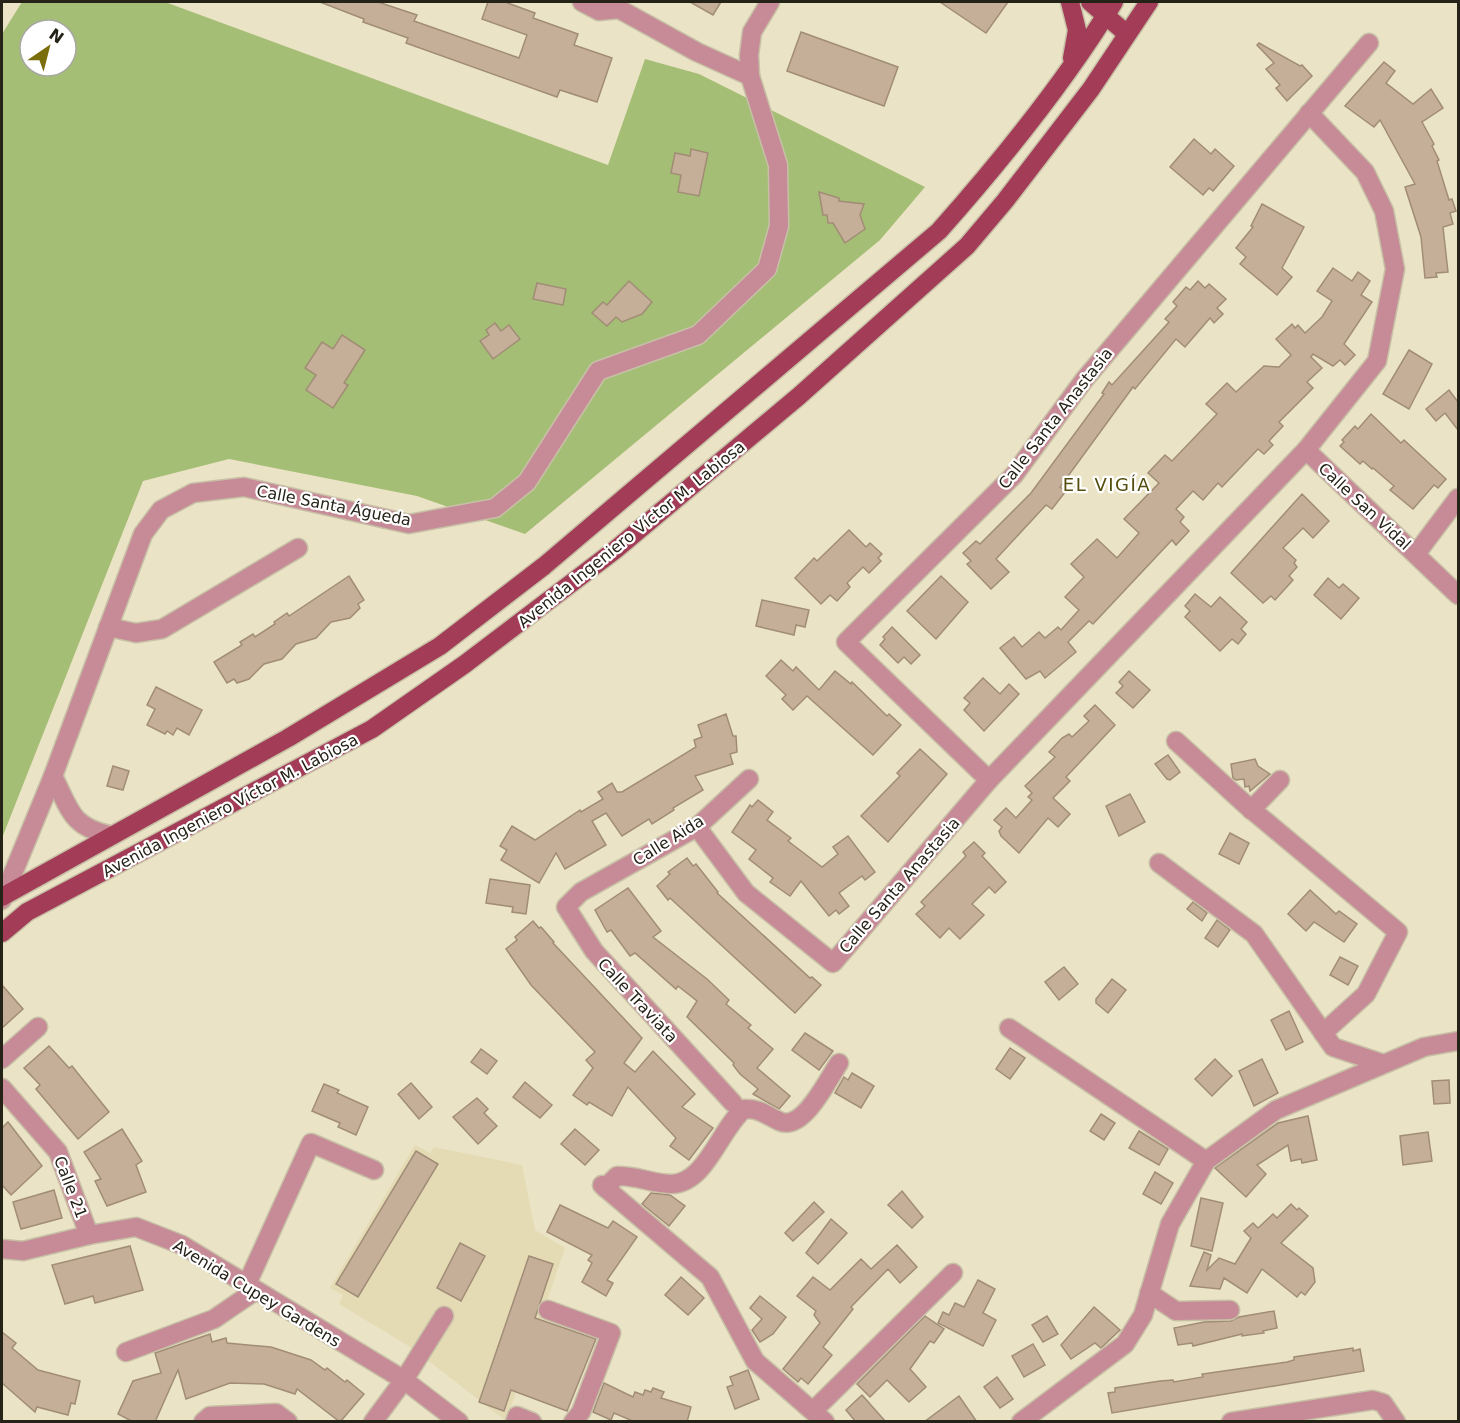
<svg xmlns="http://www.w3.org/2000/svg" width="1460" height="1423" font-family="'DejaVu Sans',sans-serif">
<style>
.built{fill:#e4dbb5}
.forest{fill:#a5be75;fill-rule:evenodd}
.building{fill:#c5af98;stroke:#a18d76;stroke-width:1.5}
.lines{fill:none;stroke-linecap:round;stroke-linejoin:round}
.minor-casing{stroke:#c7c0a6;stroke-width:21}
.major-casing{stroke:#c7c0a6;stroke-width:21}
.minor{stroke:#c68b96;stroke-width:18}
.major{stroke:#a23c57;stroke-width:18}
.labels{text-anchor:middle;stroke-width:4.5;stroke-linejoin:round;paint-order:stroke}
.street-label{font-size:16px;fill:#252217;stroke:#fff}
.neighbourhood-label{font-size:18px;letter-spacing:1.5px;fill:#554d0d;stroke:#fff}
</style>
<rect width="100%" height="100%" fill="#ebe3c5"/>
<path class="built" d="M415,1145L430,1153L434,1147L522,1165L535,1230L565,1248L506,1421L412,1348L339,1304L343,1295L330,1288Z"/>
<path class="forest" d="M22,2H165L608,165L645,59L699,74L925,187L880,240L525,534L417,496L229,459L143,481L2,838V34ZM30,30H66V66H30Z"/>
<g class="building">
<path d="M320,2H378L417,15L414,21L519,58L527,35L482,19L488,2H505L535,13L533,18L578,34L574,45L612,58L597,102L560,90L557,97L406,43L408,38L363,22L364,19Z"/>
<path d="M690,2H721L713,15Z"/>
<path d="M940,2H1008L986,33Z"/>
<path d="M801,32L898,67L884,106L787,71Z"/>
<path d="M1259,43L1300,66L1302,65L1312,76L1287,101L1276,88L1280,85L1266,69L1274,63L1257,45Z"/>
<path d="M1384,62L1395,71L1386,83L1413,104L1431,89L1443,108L1422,122L1434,144L1432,146L1439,160L1437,161L1449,200L1452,199L1456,211L1450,213L1453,224L1443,227L1448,272L1436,273L1437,277L1425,278L1421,237L1405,187L1415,184L1380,120L1374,127L1345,106Z"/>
<path d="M1194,139L1211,154L1215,149L1234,166L1213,191L1209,188L1203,195L1170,167Z"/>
<path d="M691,149L708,153L699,196L678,192L681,175L671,173L675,153L690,156Z"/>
<path d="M819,192L839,198V201L864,204L860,215L865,229L845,243L833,223H828L827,215H823Z"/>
<path d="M1262,204L1304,227L1282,268L1292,277L1277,295L1240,264L1246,257L1236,248L1253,227L1251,226Z"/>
<path d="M1333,268L1352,281L1358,272L1370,281L1361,295L1372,302L1344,344L1355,355L1345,365L1340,360L1333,366L1313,354L1311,357L1322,368L1307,382L1313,388L1279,422L1283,426L1269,441L1273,445L1264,454L1258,449L1222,487L1218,483L1203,500L1193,491L1176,509L1184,517L1180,522L1189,531L1176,545L1172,540L1093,624L1089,621L1068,642L1076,652L1045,678L1040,671L1026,679L1000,648L1014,637L1022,647L1039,632L1045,638L1058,627L1061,630L1079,610L1065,597L1084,577L1071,564L1097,539L1117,558L1139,533L1124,519L1159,483L1148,473L1165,455L1172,461L1217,414L1206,404L1227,383L1236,392L1264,366L1279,367L1291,355L1276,339L1292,324L1295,328L1298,325L1305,333L1322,317L1332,301L1317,291Z"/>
<path d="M629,281L652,302L642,314L622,322L616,317L607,326L592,313L603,302L607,305Z"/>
<path d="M1198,281L1205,288L1209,284L1226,299L1217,308L1223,314L1214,323L1210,318L1185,347L1176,339L1135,389L1133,387L1060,487L1066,491L1052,509L1046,505L996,559L1009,572L991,589L967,564L971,561L963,553L976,541L980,544L1031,493L1104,394L1102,393L1109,382L1112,385L1169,322L1165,319L1177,306L1173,302L1186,287L1190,290Z"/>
<path d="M537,283L566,289L563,305L533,299Z"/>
<path d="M495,323L501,331L509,325L520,339L493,359L480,341L489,335L486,330Z"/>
<path d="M342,335L365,350L344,383L348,385L333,408L306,390L316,375L305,368L322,342L333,349Z"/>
<path d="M1409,350L1432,364L1409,409L1383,394Z"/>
<path d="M1449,390L1458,402V430L1445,413L1436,421L1426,409Z"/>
<path d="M1371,414L1401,443L1404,440L1446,479L1438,488L1434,485L1413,509L1390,490L1394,486L1373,468L1372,469L1363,461L1360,464L1340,446L1344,442L1342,440L1355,426L1358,429Z"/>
<path d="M1302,494L1329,521L1313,538L1303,528L1283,548L1296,560L1294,563L1297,567L1289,576L1293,580L1275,600L1271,596L1263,603L1231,573Z"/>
<path d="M849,530L866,547L870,543L882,554L878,558L881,561L869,573L863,567L847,583L850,587L837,601L830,595L821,604L795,578L814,558L817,561Z"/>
<path d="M349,576L364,600L358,604L360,608L350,618L331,622L316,638L296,644L282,659L264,664L249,679L237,683L234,679L227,683L214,662L242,645L240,642L253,634L255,637L275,624L274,622L287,613L289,616Z"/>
<path d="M941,576L968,602L936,639L907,611Z"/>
<path d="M1328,578L1339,588L1343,584L1359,598L1341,619L1314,595Z"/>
<path d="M1195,594L1211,607L1220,597L1247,622L1241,629L1246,634L1238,644L1232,639L1220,651L1185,617L1190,611L1185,606Z"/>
<path d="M762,600L809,610L805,627L796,625L794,635L756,626Z"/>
<path d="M892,627L920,655L911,664L904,657L898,663L880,645L885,639L883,637Z"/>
<path d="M781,660L793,671L796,667L819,690L835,671L851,684L852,682L887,716L889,714L901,725L873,755L807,696L793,710L782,699L786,695L766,676Z"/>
<path d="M1129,671L1150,690L1133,708L1116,693L1123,686L1119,682Z"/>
<path d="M983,678L1000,694L1009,684L1019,694L984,731L964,710L970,703L964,698Z"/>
<path d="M156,687L202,710L189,735L177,728L173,735L167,731L165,734L147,725L155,709L147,705Z"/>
<path d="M1095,705L1115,725L1066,777L1070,781L1053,798L1070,814L1058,827L1048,818L1019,853L1001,836L999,831L1002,827L994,820L1006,808L1016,818L1032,800L1028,797L1032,793L1025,786L1055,757L1049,752L1062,738L1069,734L1072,737L1089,721L1084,716Z"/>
<path d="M726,714L733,736H736L737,752L730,754L733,764L695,776L703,790L673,808L674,810L652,824L649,819L622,836L606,813L592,821L606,845L565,869L556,853L539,883L501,860L507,850L500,846L512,826L535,840L580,810L581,812L603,799L598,792L612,783L617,792H622L696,747L694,740L702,737L698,725Z"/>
<path d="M920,749L947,774L888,842L861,816L900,776L897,773Z"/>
<path d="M1168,755L1180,772L1170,780L1167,779L1155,764Z"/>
<path d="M1255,759L1258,766L1270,774L1250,791L1249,786L1245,787L1244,779L1236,780L1233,778L1231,764Z"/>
<path d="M113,766L129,771L123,790L107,786Z"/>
<path d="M1130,794L1145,822L1119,836L1106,806Z"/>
<path d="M758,800L773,812L767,820L791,838L788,841L822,867L838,854L833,847L848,836L875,872L865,880L862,876L839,893L849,906L839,914L836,910L829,916L801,881L790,896L770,882L773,878L749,859L756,850L732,832L750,805L752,807Z"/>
<path d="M1230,833L1249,843L1239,864L1219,854Z"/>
<path d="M974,842L985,853L982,856L1006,882L995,893L989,887L972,904L984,915L960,939L949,928L940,938L916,914L925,906L921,902L966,856L963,852Z"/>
<path d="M687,858L693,866L696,864L718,892L717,893L810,978L812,977L821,985L795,1013L670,898L668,900L657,886L670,874L668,872Z"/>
<path d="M490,879L530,885L526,914L512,912L513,907L486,903Z"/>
<path d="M628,888L661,931L653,937L707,979L729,1000L726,1004L751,1025L748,1028L773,1049L757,1068L790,1096L779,1109L753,1094L758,1089L740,1074L733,1065L734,1063L687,1017L697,1001L678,986L676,989L635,953L630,956L611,930L607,932L595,910Z"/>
<path d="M1310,890L1336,914L1339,911L1357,924L1344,942L1314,922L1306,931L1288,914Z"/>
<path d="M1193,902L1207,913L1202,921L1187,909Z"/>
<path d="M1217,920L1230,930L1218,947L1205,938Z"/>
<path d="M533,921L539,928L541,927L554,942L553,943L642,1038L624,1063L635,1072L653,1051L695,1094L682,1107L713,1128L689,1160L670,1146L676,1138L628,1087L612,1116L589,1102L587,1105L573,1095L593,1068L586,1060L595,1052L531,985L506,949L517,940L515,937Z"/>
<path d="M1340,957L1358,966L1348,985L1330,975Z"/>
<path d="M1064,967L1078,984L1059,1000L1045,982Z"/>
<path d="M1112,979L1126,990L1108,1013L1096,1003V999Z"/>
<path d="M2,985L23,1009L2,1028Z"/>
<path d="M1289,1011L1303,1042L1286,1050L1271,1020Z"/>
<path d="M805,1033L833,1051L819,1070L792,1050Z"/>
<path d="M49,1046L69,1068L72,1066L109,1112L78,1139L36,1089L40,1085L24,1068Z"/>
<path d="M1010,1048L1025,1058L1010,1079L996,1069Z"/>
<path d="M481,1049L497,1061L487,1074L471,1062Z"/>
<path d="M1215,1059L1232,1076L1212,1096L1195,1079Z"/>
<path d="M1262,1059L1278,1093L1254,1106L1239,1071Z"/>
<path d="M852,1073L874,1086L861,1108L835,1093L844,1077L848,1080Z"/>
<path d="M1449,1080L1450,1103L1434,1104L1432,1081Z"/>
<path d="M525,1082L552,1105L540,1118L513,1097Z"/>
<path d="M411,1083L432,1107L419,1119L398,1094Z"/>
<path d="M324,1084L339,1090L337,1093L368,1107L356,1135L338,1127L340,1123L312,1111Z"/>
<path d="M477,1098L488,1109L484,1113L497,1126L478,1144L453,1117Z"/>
<path d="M1101,1114L1115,1123L1104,1140L1090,1131Z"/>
<path d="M1308,1116L1317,1160L1302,1163L1301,1159L1291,1161L1288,1145L1257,1165L1266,1174L1246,1197L1215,1168L1278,1123Z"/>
<path d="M8,1122L42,1166L11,1195L2,1185V1128Z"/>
<path d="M122,1129L142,1161L136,1165L146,1192L107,1206L95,1181L101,1179L84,1152Z"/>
<path d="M575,1129L599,1150L585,1165L561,1144Z"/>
<path d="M1139,1131L1168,1149L1159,1165L1129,1148Z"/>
<path d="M1428,1132L1432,1161L1403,1165L1400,1136Z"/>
<path d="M416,1151L438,1164L358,1297L336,1284Z"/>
<path d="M1155,1172L1173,1183L1161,1204L1143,1194Z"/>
<path d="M54,1190L62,1218L21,1229L13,1202Z"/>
<path d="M902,1191L923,1217L912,1228L888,1205Z"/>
<path d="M651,1193L670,1195L685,1206L669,1226L642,1204Z"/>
<path d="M1201,1198L1223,1203L1212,1251L1191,1246Z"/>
<path d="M814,1202L824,1212L793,1241L785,1233Z"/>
<path d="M1291,1204L1297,1210L1299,1208L1308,1216L1281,1243L1313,1268L1315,1282L1305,1295L1301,1292L1297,1297L1262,1269L1247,1293L1224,1278L1220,1289L1190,1286L1204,1252L1211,1255L1207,1270L1219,1258L1235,1264L1251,1238L1244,1231L1253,1223L1258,1228L1273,1214L1277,1218Z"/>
<path d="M560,1205L608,1228L613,1221L637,1237L607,1280L613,1283L606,1296L582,1282L592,1263L588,1260L592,1255L547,1232Z"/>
<path d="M831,1219L847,1233L818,1264L806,1253Z"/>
<path d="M460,1243L485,1256L461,1301L437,1288Z"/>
<path d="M897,1245L917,1267L900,1283L888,1269L851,1307L853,1309L823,1347L832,1355L808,1384L801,1378L798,1382L783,1369L820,1323L814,1315L816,1311L797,1296L813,1277L830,1290L861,1259L871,1269Z"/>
<path d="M130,1246L143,1290L95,1303L93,1296L65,1304L52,1265Z"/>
<path d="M529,1256L553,1264L535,1318L596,1339L567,1411L511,1390L504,1411L479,1402Z"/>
<path d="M681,1277L704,1298L688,1315L665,1295Z"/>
<path d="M978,1280L995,1289L983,1313L996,1320L983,1346L938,1323L943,1312L949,1315L955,1303L964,1307Z"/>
<path d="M760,1296L786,1317L773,1334L760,1342L752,1330L762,1319L750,1308Z"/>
<path d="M1094,1307L1120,1330L1101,1348L1095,1343L1071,1359L1061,1345Z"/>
<path d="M1274,1311L1277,1328L1263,1331L1264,1333L1242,1336V1334L1193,1346L1192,1343L1178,1345L1174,1328L1204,1322L1231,1321L1239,1317Z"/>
<path d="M925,1316L944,1329L934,1343L930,1341L910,1369L926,1387L909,1402L887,1380L870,1397L857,1384Z"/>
<path d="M1047,1316L1058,1334L1043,1342L1032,1325Z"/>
<path d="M2,1332L16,1343L12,1348L38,1370L80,1381L75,1404L71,1403L68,1415L37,1407L35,1412L2,1383Z"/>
<path d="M210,1334L212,1342L226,1338L227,1343L271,1347L311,1360L325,1370L327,1368L345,1382L347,1380L364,1394L340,1422L297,1389L295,1394L264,1384L230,1383L186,1399L178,1370L155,1422H133L118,1414L133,1381L161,1373L155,1353Z"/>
<path d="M1033,1344L1045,1365L1024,1377L1012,1356Z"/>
<path d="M1353,1348V1351L1360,1349L1364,1371L1112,1413L1108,1393L1115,1392V1388L1160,1381L1173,1380L1174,1382L1203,1377L1202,1374L1287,1362L1294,1360V1357Z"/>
<path d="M748,1370L759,1399L735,1409L727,1387L733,1385L730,1377Z"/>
<path d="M997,1377L1013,1399L1000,1408L984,1387Z"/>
<path d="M604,1383L633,1397L635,1392L643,1395L645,1390L651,1392L653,1388L664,1392L661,1398L691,1407L687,1422H635L614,1413L611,1420L593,1412Z"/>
<path d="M862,1395L886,1422H856L846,1410Z"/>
<path d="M959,1396L977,1422H924Z"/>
</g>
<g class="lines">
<defs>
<g id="minor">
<path d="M582,2L599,11L619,9L697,52L750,76"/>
<path d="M1306,450L1458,595"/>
<path d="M1416,554L1458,498"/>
<path d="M108,627L136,633L162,629L298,548"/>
<path d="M1176,741L1246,805L1398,932L1366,994L1323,1033"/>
<path d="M53,776C70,809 70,826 109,835"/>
<path d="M989,780L846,642L1014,475L1084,380L1369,43"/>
<path d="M1251,810L1280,780"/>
<path d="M697,827L746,893L833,963L989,780L1306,450L1377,361L1395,269L1384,211L1365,172L1309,113"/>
<path d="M1159,863L1254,934L1333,1047L1381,1063"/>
<path d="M2,900L53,776L143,534L161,510L193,493L244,487L409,524L495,508L527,482L598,371L698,335L767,269L779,226L778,165L750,76L749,55L752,32L770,2"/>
<path d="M1009,1028L1206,1161"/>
<path d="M2,1059L38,1027"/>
<path d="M2,1088L58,1152L89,1235"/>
<path d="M733,1103L594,951L566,907L581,892L697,827L749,779"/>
<path d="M602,1185L710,1277L755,1361L825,1422"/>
<path d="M605,1188L617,1176C635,1175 653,1184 672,1184C706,1183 720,1129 744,1109C759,1108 766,1115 779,1121C803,1133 828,1079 839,1063"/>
<path d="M2,1249L23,1251L89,1235L136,1227L182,1245L404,1380L459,1422"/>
<path d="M246,1286L311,1143L374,1170"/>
<path d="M1149,1293L1176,1311L1230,1310"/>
<path d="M548,1310L611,1333L581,1412L573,1422"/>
<path d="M126,1352L214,1319L255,1291"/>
<path d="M813,1411L953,1273"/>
<path d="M203,1422L210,1416L276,1413L288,1422"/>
<path d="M373,1422L404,1380L444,1316"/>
<path d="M515,1422L517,1416L532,1422"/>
<path d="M1021,1422L1125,1344L1143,1315L1170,1224L1206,1161L1276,1110L1424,1047L1458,1041"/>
<path d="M1231,1422L1373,1400L1383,1403L1396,1422"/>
</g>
<g id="major">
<path d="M1070,2L1077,30L1072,58"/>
<path d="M1090,2L1127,34"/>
<path d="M2,897L288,738L440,646L544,566L939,231C1002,160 1065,82 1114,2"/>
<path d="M2,933L27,912L372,729L465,664L615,550L799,396L967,246L1005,201L1091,89L1149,2"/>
</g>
</defs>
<use href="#minor" class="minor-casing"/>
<use href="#major" class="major-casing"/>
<use href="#minor" class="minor"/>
<use href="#major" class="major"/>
</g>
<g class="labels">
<g class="street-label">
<text transform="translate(1055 418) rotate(-52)" y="6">Calle Santa Anastasia</text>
<text transform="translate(334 505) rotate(11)" y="6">Calle Santa Águeda</text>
<text transform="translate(1365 506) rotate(43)" y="6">Calle San Vidal</text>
<text transform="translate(631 534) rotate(-39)" y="6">Avenida Ingeniero Víctor M. Labiosa</text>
<text transform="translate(230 805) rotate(-28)" y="6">Avenida Ingeniero Víctor M. Labiosa</text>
<text transform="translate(668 840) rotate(-32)" y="6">Calle Aida</text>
<text transform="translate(899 885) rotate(-49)" y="6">Calle Santa Anastasia</text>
<text transform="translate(638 1000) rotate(47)" y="6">Calle Traviata</text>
<text transform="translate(71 1187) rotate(69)" y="6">Calle 21</text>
<text transform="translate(257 1293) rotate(31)" y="6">Avenida Cupey Gardens</text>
</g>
<g class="neighbourhood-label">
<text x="1107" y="491">EL VIGÍA</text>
</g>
</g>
<rect width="1460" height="1423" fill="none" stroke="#252217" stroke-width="6"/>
<g transform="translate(48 48) rotate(35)"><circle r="28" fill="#ffffff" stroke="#a8a7a2" stroke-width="1.5"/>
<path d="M0-4.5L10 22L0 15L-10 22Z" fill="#7a6e0c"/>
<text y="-9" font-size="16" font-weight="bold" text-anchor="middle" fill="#252217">N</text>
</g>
</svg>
